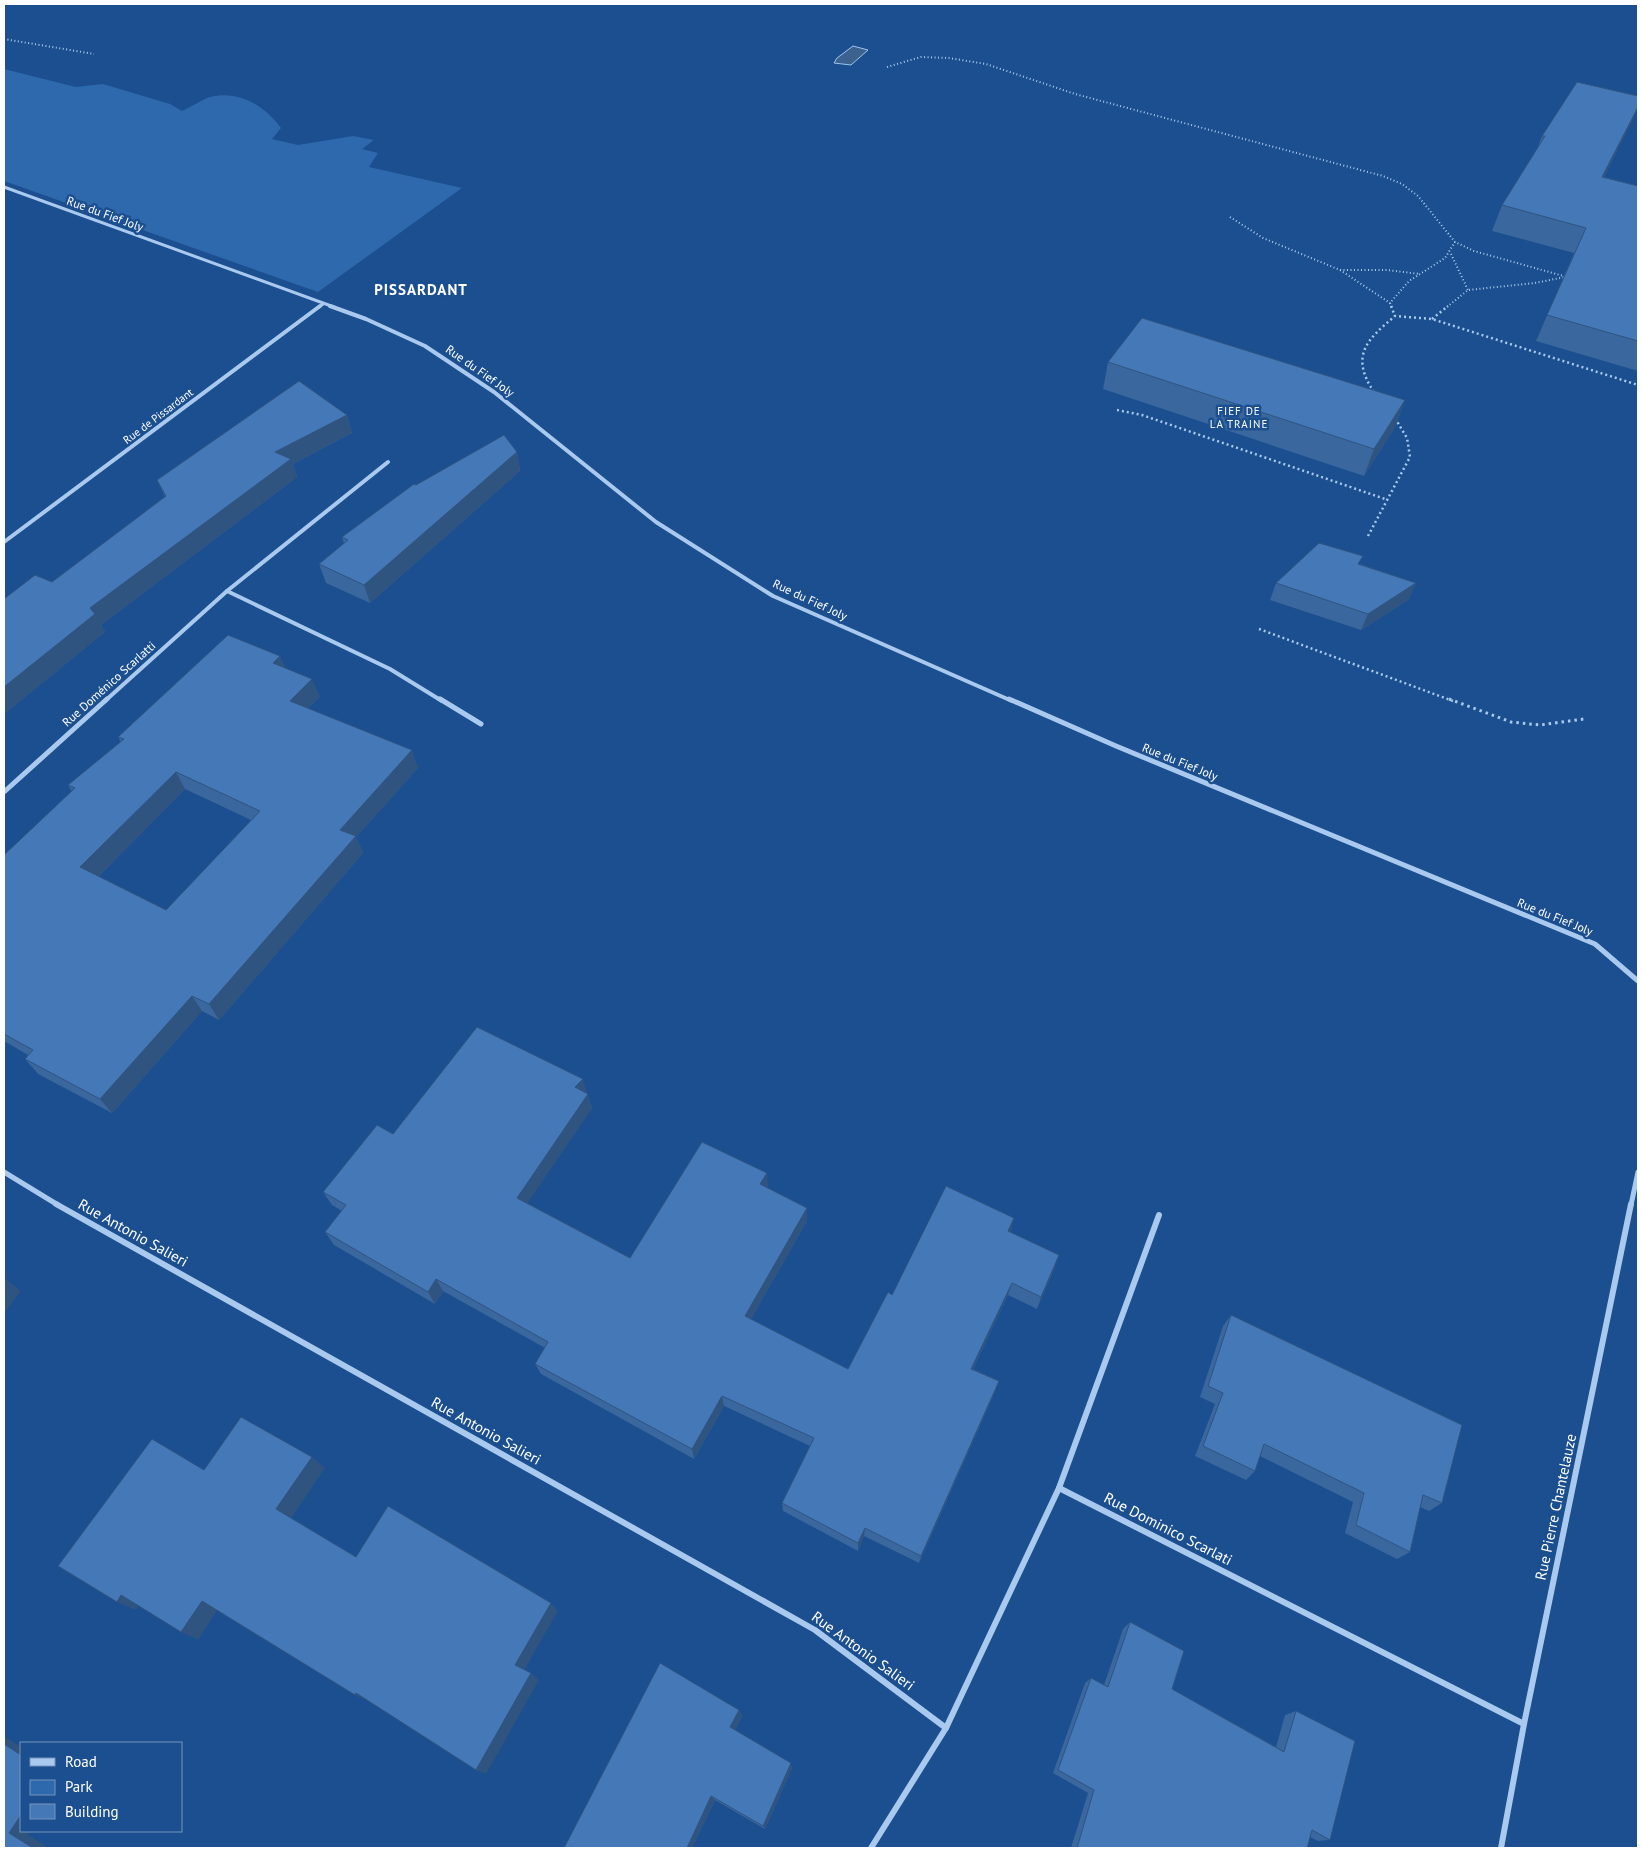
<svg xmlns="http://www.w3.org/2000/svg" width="1642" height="1852" font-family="'PT Sans',sans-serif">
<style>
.green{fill:#2e69ad}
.water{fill:#3c6290;stroke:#9cc4f0}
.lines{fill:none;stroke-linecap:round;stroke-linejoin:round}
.path-far2{stroke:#a9c9ee;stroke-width:2;stroke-dasharray:1 2.5;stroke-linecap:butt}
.path-far1{stroke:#a9c9ee;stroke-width:2.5;stroke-dasharray:2 3;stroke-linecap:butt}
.path{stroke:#a9c9ee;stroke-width:3;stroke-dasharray:2.5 4;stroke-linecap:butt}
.street-far3{stroke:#a9c9ee;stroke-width:3}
.street-far2{stroke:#a9c9ee;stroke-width:4}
.street-far1{stroke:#a9c9ee;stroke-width:5}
.street{stroke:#a9c9ee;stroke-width:6}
.wall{fill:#3a679d;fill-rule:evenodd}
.shaded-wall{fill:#305480}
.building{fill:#4478b7;stroke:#305480;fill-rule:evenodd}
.labels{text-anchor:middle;stroke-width:5;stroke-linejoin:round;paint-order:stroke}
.far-neighbourhood-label{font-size:11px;letter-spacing:1px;fill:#fff;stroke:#1b4f8f}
.far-street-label{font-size:11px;fill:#fff;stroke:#1b4f8f}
.street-label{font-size:12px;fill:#fff;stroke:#1b4f8f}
.far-district-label{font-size:15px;font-weight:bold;letter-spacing:1px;fill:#fff;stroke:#1b4f8f}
.near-street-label{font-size:15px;fill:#fff;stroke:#1b4f8f}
</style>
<rect width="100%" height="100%" fill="#1b4f8f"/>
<path class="green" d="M4,69L76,87L103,84L170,104L182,111C191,107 201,100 210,97C239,90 265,106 281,128L272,139L298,145L353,136L374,140L362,149L378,153L369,167L462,188L318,292L4,181Z"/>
<path class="water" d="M853,46L868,50L851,65L834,63L837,58Z"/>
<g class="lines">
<g class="path-far2">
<path d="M4,39L94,54"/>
<path d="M887,67L921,57L949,58L986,64L1075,94L1383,176L1402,184L1418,196L1455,242L1474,251L1567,277"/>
<path d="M1230,217L1263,238L1340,270H1387L1420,274"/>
<path d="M1451,254L1468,290"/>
<path d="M1340,270L1390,303"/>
<path d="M1392,307L1390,303L1409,281L1445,258L1455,242"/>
<path d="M1447,307L1468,290L1535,283L1565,277"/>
</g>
<g class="path-far1">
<path d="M1391,306L1395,316"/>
<path d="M1432,319L1448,306"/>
<path d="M1374,392C1349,355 1368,339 1395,316L1432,319L1638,385"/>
<path d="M1117,410L1142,415L1388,500"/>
<path d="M1368,536L1410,457L1407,438L1395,418"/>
<path d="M1259,629L1453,701"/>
</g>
<path class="path" d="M1449,699L1511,722L1540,725L1584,719"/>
<g class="street-far3">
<path d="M4,187L334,307"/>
<path d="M319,307L323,304"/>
</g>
<g class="street-far2">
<path d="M330,306L366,319L425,346L494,392L656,522L773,596L1012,701"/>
<path d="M4,542L320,306"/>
<path d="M227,591L390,669L442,701"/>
<path d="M105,701L227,591L388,462"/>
</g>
<g class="street-far1">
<path d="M440,699L481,724"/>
<path d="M1009,699L1116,746L1595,944L1638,981"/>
<path d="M4,792L107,699"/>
<path d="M4,1172L58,1205"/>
<path d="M1631,1205L1638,1172"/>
</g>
<g class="street">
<path d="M56,1204L815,1630L946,1728"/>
<path d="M1159,1215L1059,1488L1524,1724"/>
<path d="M871,1848L946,1728L1059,1488"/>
<path d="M1501,1848L1524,1724L1631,1204"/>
</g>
</g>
<g class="wall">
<path d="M1638,96V108L1604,177L1638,186V371L1536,341L1574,253L1492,231L1502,205L1536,151L1542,136Z"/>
<path d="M1108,362L1405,400L1395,427L1364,476L1103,389Z"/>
<path d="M347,415L352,433L293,464L297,477L101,625L105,632L4,714V599L52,582L165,497L157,480Z"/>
<path d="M517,452L520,471L370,603L326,583L319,564L344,544L342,537L416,485Z"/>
<path d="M1360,564L1416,583L1408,600L1361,630L1270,600L1276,583Z"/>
<path d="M280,656L285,668L320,696L308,708L418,768L356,837L363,853L219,1020L202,1011L112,1113L38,1074L25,1059L28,1055L4,1041V855L72,792L68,785L121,742L118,737ZM185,789L251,820L166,910L98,877Z"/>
<path d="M587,1093L592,1108L527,1203L630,1258L768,1186L767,1188L807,1221L751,1319L848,1369L892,1295L1010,1232L1055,1267L1037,1309L1008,1295L973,1369L999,1381L995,1392L919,1563L864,1536L858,1551L783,1511L782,1503L810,1446L724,1406L694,1459L541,1374L535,1364L545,1348L443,1291L435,1304L334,1245L325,1232L342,1211L332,1205L323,1192L393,1134Z"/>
<path d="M1231,1315L1442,1503L1429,1511L1420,1507L1410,1552L1397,1559L1345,1533L1353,1502L1260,1456L1255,1471L1246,1480L1195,1456L1215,1404L1200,1397L1223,1326Z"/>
<path d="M1130,1622L1172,1689L1276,1747L1285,1715L1296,1711L1330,1840L1318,1841L1310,1837L1307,1848H1071L1088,1793L1053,1773L1085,1683L1091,1678L1104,1685L1123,1629Z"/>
<path d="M739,1710L742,1716L735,1730L792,1768L765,1829L715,1800L692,1848H564Z"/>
</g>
<g class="shaded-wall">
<path d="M1638,107L1632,122L1591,202L1602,177Z"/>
<path d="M1405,400L1395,427L1364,476L1374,449Z"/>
<path d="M347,415L352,433L293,464L297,477L101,625L105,632L4,714V687L90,608L275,452Z"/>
<path d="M517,452L520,471L370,603L364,585Z"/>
<path d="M1416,583L1408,600L1361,630L1368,614Z"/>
<path d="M280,656L288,674L273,663Z"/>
<path d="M312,679L320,696L298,718L290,701Z"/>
<path d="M412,750L418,768L356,837L363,853L219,1020L209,1004L340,830Z"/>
<path d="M176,772L185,789L91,884L80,867Z"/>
<path d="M192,996L202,1011L112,1113L100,1099Z"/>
<path d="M583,1079L587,1093L575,1087Z"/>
<path d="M588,1094L592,1108L522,1211L517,1198Z"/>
<path d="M767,1173L768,1186L761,1198L760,1184Z"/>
<path d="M807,1208V1221L746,1328L745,1316Z"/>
<path d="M1014,1218L1011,1231L1005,1244L1008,1231Z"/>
<path d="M1059,1255L1055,1267L1037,1309L1041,1297Z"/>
<path d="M5,1279L21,1291L4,1313V1280Z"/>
<path d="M436,1279L443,1291L435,1304L428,1292Z"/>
<path d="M1012,1283L1008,1295L968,1379L971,1369Z"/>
<path d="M999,1381L995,1392L919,1563L921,1556Z"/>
<path d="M722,1396L724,1406L694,1459L692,1449Z"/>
<path d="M312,1457L325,1468L290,1520L276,1509Z"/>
<path d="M865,1528L864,1536L858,1551V1543Z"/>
<path d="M121,1595L140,1603L136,1610L117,1602Z"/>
<path d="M202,1601L218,1609L198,1640L181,1632Z"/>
<path d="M551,1603L558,1611L523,1672L515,1665Z"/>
<path d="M531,1673L539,1680L486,1774L476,1770Z"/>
<path d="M356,1693L367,1701L355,1695Z"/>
<path d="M739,1710L742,1716L733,1734L730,1727Z"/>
<path d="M4,1736L21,1747V1755L4,1744Z"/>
<path d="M791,1763L792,1768L765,1829L763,1826Z"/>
<path d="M711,1796L715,1800L692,1848H687Z"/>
<path d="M21,1815V1831H30L28,1835L49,1848H33L9,1833Z"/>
</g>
<g class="building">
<path d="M1577,82L1638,96V107L1602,177L1638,186V341L1547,315L1586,228L1502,205L1545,136H1542Z"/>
<path d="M1142,318L1405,400L1374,449L1108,362Z"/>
<path d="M299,381L347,415L275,452L291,459L90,608L95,614L4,687V599L35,575L52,582L166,496L157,480Z"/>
<path d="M504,435L517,452L364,585L319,564L348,540L342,537L414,484L416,485Z"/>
<path d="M1319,543L1363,556L1358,564L1416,583L1368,614L1276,583Z"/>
<path d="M228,635L280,656L273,663L312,679L290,701L412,750L340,830L356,836L209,1004L192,996L100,1099L25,1059L33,1050L4,1034V855L75,788L68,785L124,739L118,737ZM176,772L260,811L166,910L80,867Z"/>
<path d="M477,1027L583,1079L575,1087L588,1094L517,1198L630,1258L702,1142L767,1173L760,1184L807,1208L745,1316L848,1369L888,1292L892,1295L946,1186L1014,1218L1008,1231L1059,1255L1041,1297L1012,1283L971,1369L999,1381L921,1556L865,1528L858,1543L782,1503L814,1438L722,1396L692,1449L535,1364L548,1342L436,1279L428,1292L325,1232L346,1205L323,1192L377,1125L393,1134Z"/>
<path d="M1231,1315L1462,1425L1442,1503L1423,1495L1410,1552L1356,1525L1364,1493L1264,1444L1255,1471L1203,1446L1223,1393L1208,1386Z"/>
<path d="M241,1417L312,1457L276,1509L356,1557L388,1506L551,1603L515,1665L531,1673L476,1770L356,1693L355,1695L202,1601L181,1632L121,1595L117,1602L58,1566L152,1439L204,1470Z"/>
<path d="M1130,1622L1184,1651L1172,1689L1284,1752L1296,1711L1355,1741L1330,1840L1312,1830L1307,1848H1077L1094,1790L1058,1770L1091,1678L1108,1687Z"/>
<path d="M660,1663L739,1710L730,1727L791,1763L763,1826L711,1796L687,1848H564Z"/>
<path d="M4,1744L21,1755V1815L9,1833L33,1848H4Z"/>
</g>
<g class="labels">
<g class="far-neighbourhood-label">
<text x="1239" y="415">FIEF DE<tspan x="1239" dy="13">LA TRAINE</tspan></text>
</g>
<g class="far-street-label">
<text transform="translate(158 416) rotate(-37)" y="4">Rue de Pissardant</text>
</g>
<g class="street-label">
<text transform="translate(105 214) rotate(20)" y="4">Rue du Fief Joly</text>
<text transform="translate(480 371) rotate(35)" y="4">Rue du Fief Joly</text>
<text transform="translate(810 600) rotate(25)" y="4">Rue du Fief Joly</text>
<text transform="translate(109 684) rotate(-42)" y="4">Rue Doménico Scarlatti</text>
<text transform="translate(1180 762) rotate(22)" y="4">Rue du Fief Joly</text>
<text transform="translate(1555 917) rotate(22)" y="4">Rue du Fief Joly</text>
</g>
<g class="far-district-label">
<text x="421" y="295">PISSARDANT</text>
</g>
<g class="near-street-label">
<text transform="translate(133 1233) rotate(29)" y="5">Rue Antonio Salieri</text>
<text transform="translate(486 1431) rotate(29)" y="5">Rue Antonio Salieri</text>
<text transform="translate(1556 1507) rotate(-78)" y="5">Rue Pierre Chantelauze</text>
<text transform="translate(1168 1529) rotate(27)" y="5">Rue Dominico Scarlati</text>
<text transform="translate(863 1651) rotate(36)" y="5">Rue Antonio Salieri</text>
</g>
</g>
<rect width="1642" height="1852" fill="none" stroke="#ffffff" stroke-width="10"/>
<rect x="20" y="1742" width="162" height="90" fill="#1b4f8f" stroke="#7695bc"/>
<rect x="30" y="1758" width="25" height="8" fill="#a9c9ee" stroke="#7695bc"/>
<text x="65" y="1767" font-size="15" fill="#ffffff">Road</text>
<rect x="30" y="1780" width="25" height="15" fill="#2e69ad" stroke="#7695bc"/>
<text x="65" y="1792" font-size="15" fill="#ffffff">Park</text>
<rect x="30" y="1804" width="25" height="15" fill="#4478b7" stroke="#7695bc"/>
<text x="65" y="1817" font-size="15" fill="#ffffff">Building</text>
</svg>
